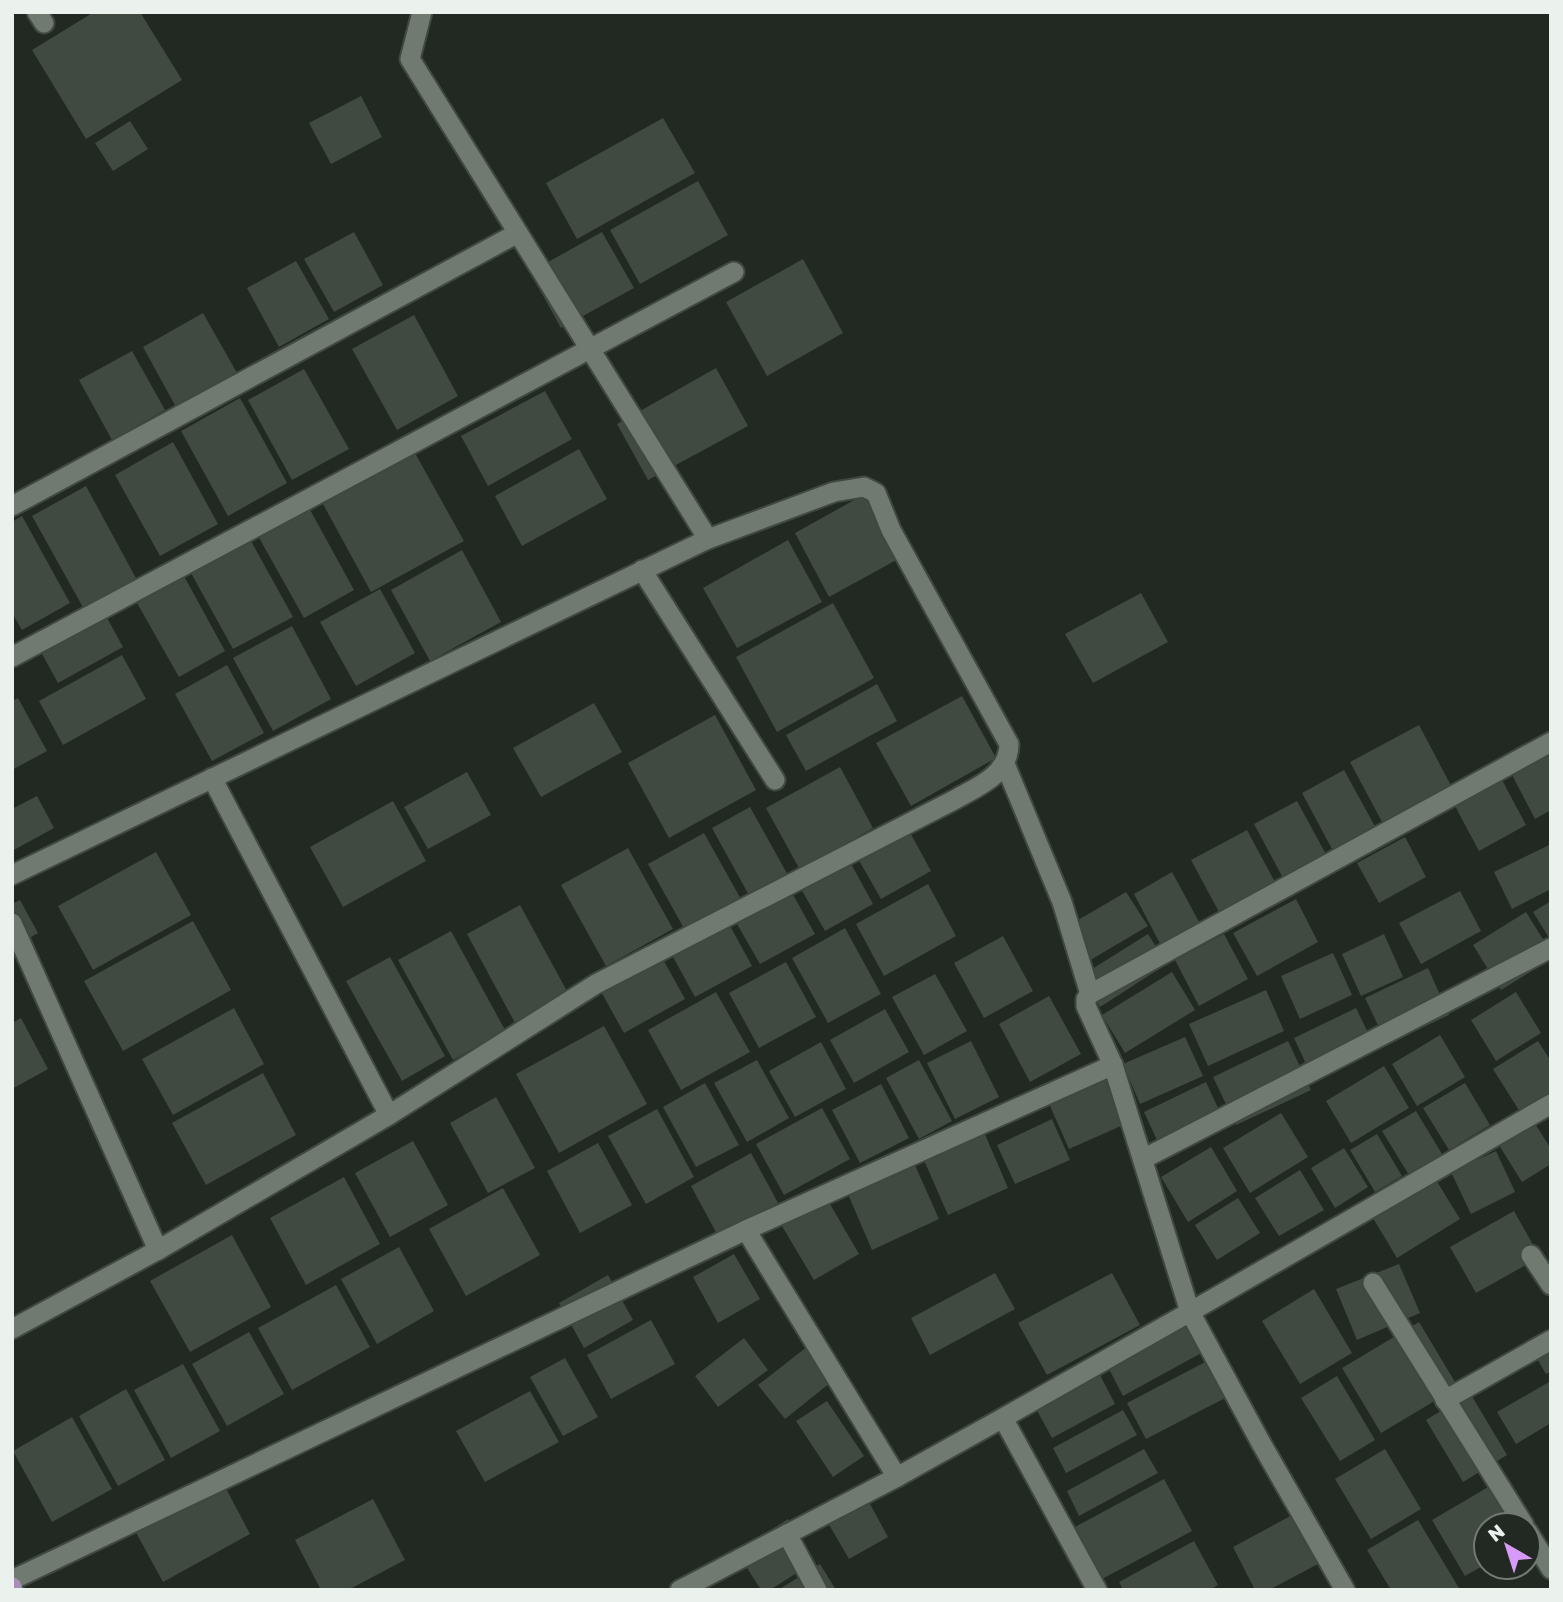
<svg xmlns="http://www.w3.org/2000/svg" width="1563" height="1602" font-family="'Golos Text',sans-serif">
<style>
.building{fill:#404a41}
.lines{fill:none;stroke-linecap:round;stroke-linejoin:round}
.service-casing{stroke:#404841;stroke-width:23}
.minor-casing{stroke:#404841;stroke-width:23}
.primary-casing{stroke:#404841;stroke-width:23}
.service{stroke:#707a71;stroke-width:19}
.minor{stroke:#707a71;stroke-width:19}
.primary{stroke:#a88db9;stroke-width:19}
</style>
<rect width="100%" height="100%" fill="#212922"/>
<g class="building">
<path d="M94,12H140L182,80L86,139L32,50Z"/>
<path d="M361,96L382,137L331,164L309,123Z"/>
<path d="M663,118L695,173L577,239L546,183Z"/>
<path d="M130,121L148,149L113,171L95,143Z"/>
<path d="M698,181L728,235L640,284L610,230Z"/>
<path d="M354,232L383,285L334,312L304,259Z"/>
<path d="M602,232L634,288L561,328L530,272Z"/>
<path d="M803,259L843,333L767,376L726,302Z"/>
<path d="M296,261L329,319L279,347L247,288Z"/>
<path d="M203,313L237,373L176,407L143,347Z"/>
<path d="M414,315L458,396L397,430L352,349Z"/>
<path d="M132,351L165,410L112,440L79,380Z"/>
<path d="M716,368L748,426L648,480L617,424Z"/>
<path d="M304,369L349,449L292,480L248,400Z"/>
<path d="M545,391L572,439L488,486L461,436Z"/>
<path d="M240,398L287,483L228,516L181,431Z"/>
<path d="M173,442L218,524L160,556L115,475Z"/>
<path d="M579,449L607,499L522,546L495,496Z"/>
<path d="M415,453L464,541L371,592L323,504Z"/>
<path d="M86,486L137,580L84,609L32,516Z"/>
<path d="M865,494L900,558L829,597L795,533Z"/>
<path d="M308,506L354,590L304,618L257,534Z"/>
<path d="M22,516L70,603L22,630L12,613V522Z"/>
<path d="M788,540L822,602L737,648L703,588Z"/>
<path d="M251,541L293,617L233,649L191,573Z"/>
<path d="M462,550L501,622L430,661L391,590Z"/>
<path d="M184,576L225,651L179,677L137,603Z"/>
<path d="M380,589L415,653L356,686L320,622Z"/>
<path d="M1141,593L1168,642L1093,683L1065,634Z"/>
<path d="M833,603L874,678L777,732L736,657Z"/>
<path d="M101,607L123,647L58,683L36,643Z"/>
<path d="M292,626L331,699L273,731L233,658Z"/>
<path d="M122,655L146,699L63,745L39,701Z"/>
<path d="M227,665L264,733L212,761L175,694Z"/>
<path d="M877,684L897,721L806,771L786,735Z"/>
<path d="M962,696L996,758L911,806L876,743Z"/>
<path d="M18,698L47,751L12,770V701Z"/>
<path d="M594,703L622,752L541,797L513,748Z"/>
<path d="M715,715L756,790L669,838L628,763Z"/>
<path d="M1419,725L1457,797L1389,835L1350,762Z"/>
<path d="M1551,752V810L1535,819L1511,773Z"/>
<path d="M840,767L873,828L800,870L766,808Z"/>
<path d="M1344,770L1383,841L1340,864L1302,793Z"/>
<path d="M467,772L491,815L428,849L404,807Z"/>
<path d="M1502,780L1526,825L1479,851L1455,806Z"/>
<path d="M37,796L54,828L12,851V809Z"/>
<path d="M393,801L426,861L343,907L310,847Z"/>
<path d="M1297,801L1334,869L1291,893L1254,824Z"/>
<path d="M750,807L789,877L751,899L712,828Z"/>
<path d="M907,827L931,871L881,899L856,855Z"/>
<path d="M1247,830L1282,895L1226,925L1191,860Z"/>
<path d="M704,833L742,901L686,932L648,864Z"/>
<path d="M1405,837L1426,877L1379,903L1357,863Z"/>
<path d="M1551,844V889L1512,909L1494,872Z"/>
<path d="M628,848L673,929L606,966L561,885Z"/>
<path d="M156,852L191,915L93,970L58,906Z"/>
<path d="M849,860L873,904L825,931L800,887Z"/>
<path d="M1172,872L1204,931L1165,953L1134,894Z"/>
<path d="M928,884L956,936L884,976L856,924Z"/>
<path d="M1460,891L1481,931L1421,964L1399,923Z"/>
<path d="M1126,892L1148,926L1082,965L1061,930Z"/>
<path d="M792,893L815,934L760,964L737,924Z"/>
<path d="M1296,899L1318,942L1257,976L1233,933Z"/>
<path d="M20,900L38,933L12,948V904Z"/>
<path d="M1551,901V941L1533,912Z"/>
<path d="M520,905L568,993L515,1023L467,934Z"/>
<path d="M1526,912L1551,952V959L1501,990L1473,945Z"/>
<path d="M193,921L231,990L123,1051L84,981Z"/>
<path d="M729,924L752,966L695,997L672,955Z"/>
<path d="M845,928L881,994L828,1023L792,958Z"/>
<path d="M451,931L505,1030L453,1060L398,960Z"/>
<path d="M1148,934L1167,964L1100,1007L1081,976Z"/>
<path d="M1224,934L1248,979L1199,1006L1175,960Z"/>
<path d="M1384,934L1403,977L1361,996L1342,954Z"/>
<path d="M1003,936L1033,991L984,1018L954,963Z"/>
<path d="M1333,953L1352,995L1300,1019L1281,976Z"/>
<path d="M660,954L685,999L624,1033L599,988Z"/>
<path d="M390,957L445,1056L402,1081L346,981Z"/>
<path d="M786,962L816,1017L759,1048L729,993Z"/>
<path d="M1428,968L1449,1015L1387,1044L1365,998Z"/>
<path d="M1172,972L1195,1010L1125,1053L1102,1015Z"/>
<path d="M935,974L967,1031L924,1055L892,997Z"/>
<path d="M1266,990L1284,1031L1208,1066L1189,1024Z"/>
<path d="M716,992L750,1052L681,1090L648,1030Z"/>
<path d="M1516,992L1541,1033L1496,1061L1471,1020Z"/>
<path d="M1049,996L1081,1054L1030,1082L999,1024Z"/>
<path d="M234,1008L264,1064L173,1115L142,1059Z"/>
<path d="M1356,1008L1376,1049L1313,1079L1294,1038Z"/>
<path d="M885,1009L909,1052L854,1083L830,1040Z"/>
<path d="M21,1018L48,1069L12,1089V1023Z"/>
<path d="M604,1026L647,1104L559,1153L516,1074Z"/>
<path d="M1440,1035L1465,1077L1417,1106L1392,1064Z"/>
<path d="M1185,1037L1203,1076L1140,1104L1123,1064Z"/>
<path d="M971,1041L999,1097L955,1119L927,1063Z"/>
<path d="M1288,1041L1311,1090L1236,1125L1213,1077Z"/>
<path d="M1538,1041L1551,1061V1093L1520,1112L1493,1069Z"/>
<path d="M821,1042L846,1089L795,1117L769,1071Z"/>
<path d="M757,1060L789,1118L747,1142L714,1083Z"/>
<path d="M919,1060L952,1121L919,1139L886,1078Z"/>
<path d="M1116,1066L1139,1118L1069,1149L1046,1097Z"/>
<path d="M1384,1066L1409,1108L1351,1143L1326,1101Z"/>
<path d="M263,1073L296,1135L206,1185L172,1123Z"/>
<path d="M1206,1082L1225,1123L1163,1153L1144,1112Z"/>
<path d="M705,1083L739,1145L696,1167L663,1107Z"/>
<path d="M1465,1083L1490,1125L1449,1150L1423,1108Z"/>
<path d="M881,1084L909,1138L860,1163L832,1110Z"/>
<path d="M496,1097L535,1168L488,1193L450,1123Z"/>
<path d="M822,1108L850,1159L784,1195L756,1144Z"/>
<path d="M657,1109L694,1177L646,1204L608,1136Z"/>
<path d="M1416,1111L1442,1154L1409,1175L1382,1131Z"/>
<path d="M1281,1113L1308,1157L1250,1193L1223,1148Z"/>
<path d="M1052,1119L1070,1160L1015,1184L997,1145Z"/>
<path d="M1532,1119L1551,1149V1164L1522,1182L1497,1142Z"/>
<path d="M984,1132L1008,1188L948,1215L923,1158Z"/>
<path d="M1377,1134L1402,1176L1375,1192L1350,1150Z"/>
<path d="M413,1141L448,1205L390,1237L355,1173Z"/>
<path d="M598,1143L632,1205L580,1233L547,1171Z"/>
<path d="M1211,1147L1237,1191L1188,1222L1161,1177Z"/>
<path d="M1344,1148L1368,1187L1335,1208L1311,1168Z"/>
<path d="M1496,1151L1515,1192L1471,1214L1451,1172Z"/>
<path d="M751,1153L778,1203L718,1236L691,1186Z"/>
<path d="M914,1163L939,1219L872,1250L847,1192Z"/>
<path d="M1300,1170L1324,1210L1279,1236L1255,1198Z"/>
<path d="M1433,1175L1460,1219L1397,1258L1370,1213Z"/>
<path d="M344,1177L380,1244L306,1285L270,1218Z"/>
<path d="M503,1188L540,1255L466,1296L429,1229Z"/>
<path d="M1238,1198L1260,1233L1217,1260L1195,1225Z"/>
<path d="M827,1199L859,1254L814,1280L782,1226Z"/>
<path d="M1514,1211L1540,1257L1476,1293L1450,1247Z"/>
<path d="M232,1235L271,1307L190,1352L150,1281Z"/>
<path d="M399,1247L434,1311L377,1344L341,1279Z"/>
<path d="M734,1254L760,1299L718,1323L693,1277Z"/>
<path d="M1399,1264L1420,1313L1357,1340L1336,1289Z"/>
<path d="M995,1273L1015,1309L930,1355L911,1318Z"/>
<path d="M1112,1273L1140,1325L1047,1375L1018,1323Z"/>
<path d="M608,1275L633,1320L584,1348L559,1303Z"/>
<path d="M336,1285L370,1347L292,1390L258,1328Z"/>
<path d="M1314,1289L1352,1353L1300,1384L1262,1321Z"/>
<path d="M651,1320L675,1364L611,1399L587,1355Z"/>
<path d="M1189,1321L1205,1351L1123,1396L1107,1365Z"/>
<path d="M1419,1322L1458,1387L1381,1433L1342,1368Z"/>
<path d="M1551,1331V1372L1546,1374L1529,1345Z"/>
<path d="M249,1332L284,1394L227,1426L192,1364Z"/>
<path d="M744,1338L768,1370L718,1407L695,1376Z"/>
<path d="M808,1346L835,1379L785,1419L758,1385Z"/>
<path d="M565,1358L598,1417L563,1436L530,1377Z"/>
<path d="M1209,1360L1229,1396L1146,1439L1127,1403Z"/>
<path d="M183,1364L220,1431L171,1458L134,1390Z"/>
<path d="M1098,1371L1115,1404L1052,1438L1034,1405Z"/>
<path d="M1337,1376L1375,1440L1340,1461L1301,1398Z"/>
<path d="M1549,1382L1551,1386V1423L1516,1444L1497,1412Z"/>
<path d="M126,1389L165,1460L118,1486L79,1416Z"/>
<path d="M530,1391L559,1442L485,1482L456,1431Z"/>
<path d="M1470,1393L1507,1455L1463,1482L1426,1420Z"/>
<path d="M827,1401L864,1456L833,1477L796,1421Z"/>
<path d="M1123,1410L1137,1435L1066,1473L1053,1448Z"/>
<path d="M72,1417L112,1489L52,1522L13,1451Z"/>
<path d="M1144,1449L1158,1473L1079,1516L1067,1491Z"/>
<path d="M1385,1449L1421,1509L1371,1539L1335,1479Z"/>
<path d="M1507,1476L1540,1531L1528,1538V1525H1486V1564L1465,1576L1432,1520Z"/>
<path d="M221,1479L250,1534L163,1582L133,1527Z"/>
<path d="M1164,1479L1192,1531L1102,1579L1075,1527Z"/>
<path d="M864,1493L888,1537L849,1559L824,1516Z"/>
<path d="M373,1499L405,1560L348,1590H321L295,1540Z"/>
<path d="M1307,1507L1333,1556L1269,1590H1255L1233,1547Z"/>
<path d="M788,1519L814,1562L770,1590H761L737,1552Z"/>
<path d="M1418,1520L1459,1588L1456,1590H1391L1367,1550Z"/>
<path d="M1194,1541L1218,1585L1210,1590H1123L1119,1582Z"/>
<path d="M820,1564L836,1590H778Z"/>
</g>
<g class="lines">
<defs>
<path id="service" d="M37,12L44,23"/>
<g id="minor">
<path d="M12,506L518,233"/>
<path d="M642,570L775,780"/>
<path d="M12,657L734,272"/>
<path d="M1005,764L1062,902L1090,994"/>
<path d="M212,778L389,1115"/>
<path d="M12,875L708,539L410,59L422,12"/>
<path d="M12,923L158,1250"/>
<path d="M1143,1159L1551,948"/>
<path d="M746,1230L897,1477"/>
<path d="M1531,1255L1551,1285"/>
<path d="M1373,1283L1524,1525"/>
<path d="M12,1329L158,1250L389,1115L596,984L956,799C979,786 1009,774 1009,744L891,530L876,493L864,487L834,492L708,539"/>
<path d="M1445,1400L1551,1340"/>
<path d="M1003,1418L1097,1590"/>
<path d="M1528,1532L1551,1569"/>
<path d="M787,1534L817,1590"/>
<path d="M12,1580L746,1230L1113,1065"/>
<path d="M680,1590L897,1477L1003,1418L1190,1312L1551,1104"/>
<path d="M1345,1590L1261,1443L1190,1312L1113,1065L1086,1006V999L1090,994L1551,742"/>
</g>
<path id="primary" d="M12,1587L13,1590"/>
</defs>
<use href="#service" class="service-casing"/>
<use href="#minor" class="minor-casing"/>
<use href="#primary" class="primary-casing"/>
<use href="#service" class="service"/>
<use href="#minor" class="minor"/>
<use href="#primary" class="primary"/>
</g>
<rect width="1563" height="1602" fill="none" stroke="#ebf1ec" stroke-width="28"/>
<g transform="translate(1507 1546) rotate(321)"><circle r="33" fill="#212922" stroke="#727973" stroke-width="2"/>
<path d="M0-5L12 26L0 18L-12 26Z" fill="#d89af8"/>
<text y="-10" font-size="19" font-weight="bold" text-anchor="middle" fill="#ebf1ec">N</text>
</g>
</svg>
